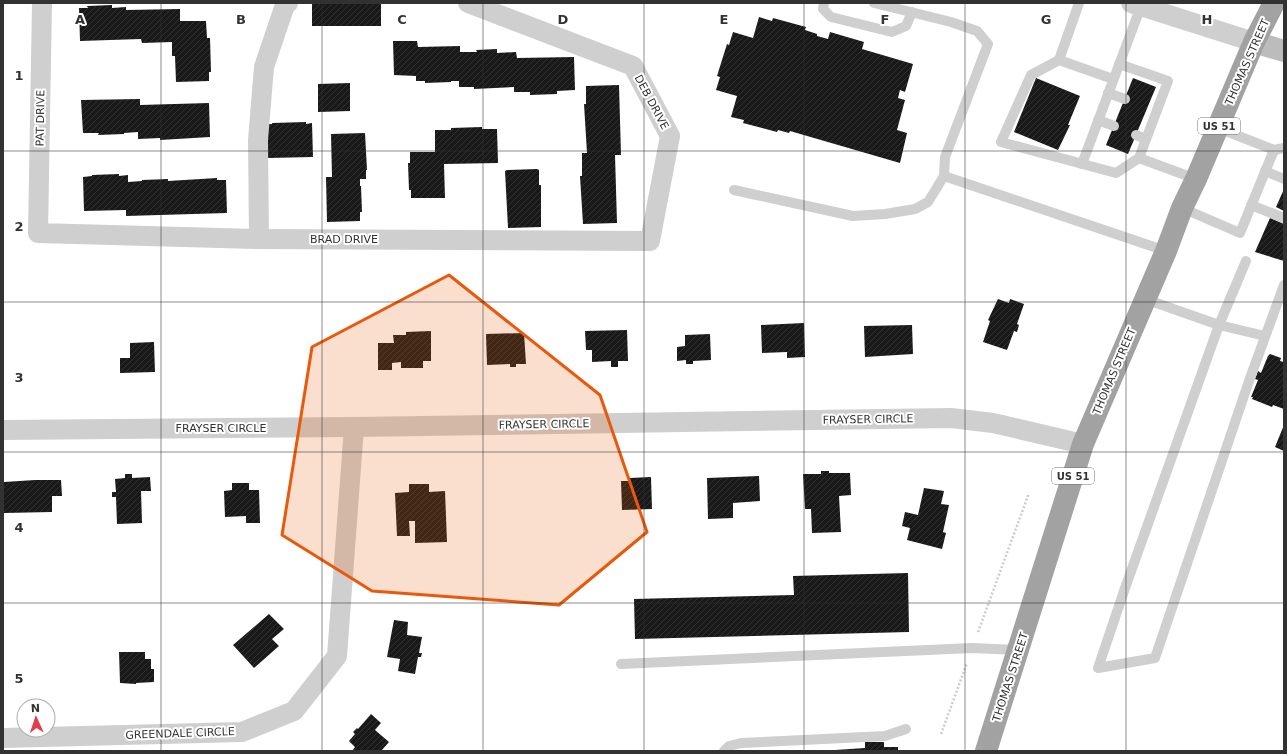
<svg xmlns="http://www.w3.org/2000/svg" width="1287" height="754" font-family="'DejaVu Sans',sans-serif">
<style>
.building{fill:url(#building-hatch)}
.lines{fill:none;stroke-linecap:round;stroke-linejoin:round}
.path{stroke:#ccc;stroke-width:2.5;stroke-dasharray:2 2;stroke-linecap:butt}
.service{stroke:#cfcfcf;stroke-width:10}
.minor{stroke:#cfcfcf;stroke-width:20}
.secondary{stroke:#bcbcbc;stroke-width:22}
.trunk{stroke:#a2a2a2;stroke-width:22}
.marked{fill:#e8590c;fill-opacity:0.2;stroke:#e8590c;stroke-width:3;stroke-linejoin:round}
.grid{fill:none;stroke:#323232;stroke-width:1;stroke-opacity:0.55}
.labels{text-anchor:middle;stroke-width:4;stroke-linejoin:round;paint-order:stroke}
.shield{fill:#fff;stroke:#707070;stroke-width:1}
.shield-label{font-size:10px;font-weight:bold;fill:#323232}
.street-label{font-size:11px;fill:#323232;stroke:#fff}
.grid-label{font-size:13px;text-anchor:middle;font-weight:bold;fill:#323232;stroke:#fff;stroke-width:4;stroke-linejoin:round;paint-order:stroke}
</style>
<defs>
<pattern id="building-hatch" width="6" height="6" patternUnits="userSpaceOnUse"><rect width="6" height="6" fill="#191919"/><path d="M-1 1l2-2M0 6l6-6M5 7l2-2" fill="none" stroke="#323232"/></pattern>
</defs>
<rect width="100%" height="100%" fill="#fff"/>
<g class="building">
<rect x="312" y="3" width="69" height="23"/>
<path d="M112,5V8L126,7V10L180,9V21H206L207,38H210L211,72H209V81L176,82L175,56H172V42L142,43L141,39L80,41L79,8H88L87,6Z"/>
<path d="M759,17L772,21L773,18L806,27L805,30L817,34V36L828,39L830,32L864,42L862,49L913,64L905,92L900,90L898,98L905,100L897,130L907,133L900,163L790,131L789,133L778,130L777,132L743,123L744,120L731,117L737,96L716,90L720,77L717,76L727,44L729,45L733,32L753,38Z"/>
<path d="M393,41H417L418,47L460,46V52H477L476,50L497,49V53L516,52L517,58L574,57L575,90L557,91V94L530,95V92H514V87L474,89V87H459V81H451V82L425,83V81H416V76L394,75Z"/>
<path d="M1036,78L1080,96L1068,125H1070L1058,150L1014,132Z"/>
<path d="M1133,78L1156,87L1128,154L1106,145Z"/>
<path d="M350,83V111L318,112V84Z"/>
<path d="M619,85L621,155H615L617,223L583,224L580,176H582V153H587L584,104H586V86Z"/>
<path d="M140,99V105L209,103L210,137L160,140V138L138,139V132L124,133V134L98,135L99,133H83L81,100Z"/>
<path d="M306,122V124L312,123L313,157L268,158L267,124H272V123Z"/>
<path d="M482,127V129H497L498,163L444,164L445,198H411V190H409L408,163H410V152H435V130H451V128Z"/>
<path d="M365,133L367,170H366V179H360V186H361L362,212H360V221L327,222L326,177H332L331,134Z"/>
<path d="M537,169L539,170V185H541V227L508,228L505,171L507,170Z"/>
<path d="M119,174V176L128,175V182L142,181V180L168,179V181L217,178V180H226L227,213L126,216V210L84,211L83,177L92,176V175Z"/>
<path d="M1284,189V211L1276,207Z"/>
<path d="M1270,218L1284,224V261L1255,252Z"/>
<path d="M998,299L1009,303L1010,299L1024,304L1017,324L1019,325L1017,332L1014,331L1007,350L983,342L990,321L988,320Z"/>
<path d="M804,323L805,357L787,358V352L762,353L761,325Z"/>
<path d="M912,325L913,354L865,357L864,326Z"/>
<path d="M627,330L628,361H618V367H611V361L592,362V350H586L585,331Z"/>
<path d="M431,331V361H423V368H401V362L392,363V370H378V343H394L393,335H406V332Z"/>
<path d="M524,333L526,364H516V367H510V364L487,365L486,334Z"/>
<path d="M710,334L711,360L693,361V364H686V360L677,361V347L685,346V335Z"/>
<path d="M154,342L155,372L120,373V358H130V343Z"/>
<path d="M1270,354L1281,358L1280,361L1284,362V409L1273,405L1272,407L1252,399L1253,397H1251L1258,380L1255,379L1258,371L1261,373L1268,356Z"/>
<path d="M1284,425V451L1275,447Z"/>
<path d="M821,471H829V473H850L851,495L839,496L841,532L812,533L811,509H805L803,474H821Z"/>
<path d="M125,474H132V478L150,477L151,491H141L142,523L117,524L116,497H112V492H116L115,479L125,478Z"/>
<path d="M759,476L760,501L733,503V518L708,519L707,478Z"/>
<path d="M651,477L652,509L622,510L621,481H630V478Z"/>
<path d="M35,480H61L62,496H52V512L4,513V482Z"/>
<path d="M232,483H249V490H259L260,523H246V516L225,517L224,491L232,490Z"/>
<path d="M409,484H429V492L445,491L447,542L415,543V521H409L410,536H397L395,493L409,492Z"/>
<path d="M924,488L944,491L941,504L949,505L943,532L946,533L942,549L907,540L910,528L902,526L905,512L918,515Z"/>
<path d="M908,573L909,632L635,639L634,599L794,595L793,576Z"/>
<path d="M269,614L284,629L272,639L279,646L254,668L233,645Z"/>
<path d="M394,620L408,622L407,635L422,637L419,653H422L421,657H418L415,674L398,671L400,659L387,657Z"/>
<path d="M119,652H145V659H151V669H154V682L136,683V684L120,683Z"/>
<path d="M371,714L381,723L375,730L389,742L381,751H352L355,747L349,741L355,734L353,732L357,728L358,729Z"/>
<path d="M865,742H884V747H898V751H835V750L865,748Z"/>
</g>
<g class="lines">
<g class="path">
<path d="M978,632L1029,493"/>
<path d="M941,734L967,663"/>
</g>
<g class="service">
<path d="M824,3L823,9L831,17L892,32L906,26L912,12"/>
<path d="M874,3L951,22L977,31L988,44L945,157L944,176L1166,251"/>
<path d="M1079,3L1059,60L1031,75L1001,142L1116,173L1139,158L1196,179"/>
<path d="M1059,60L1113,79"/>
<path d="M1119,64L1168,81L1139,158"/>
<path d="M1108,93L1125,99"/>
<path d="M1098,120L1114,126"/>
<path d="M1136,135L1146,139"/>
<path d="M1274,150L1284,148"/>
<path d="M1082,164L1141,6"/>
<path d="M1265,171L1284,179"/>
<path d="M734,190L853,216L885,214L915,209L928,202L944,176"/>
<path d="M1251,205L1284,218"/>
<path d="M1182,208L1240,233L1274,150L1218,128"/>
<path d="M1145,299L1219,325L1246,261"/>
<path d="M1265,336L1219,325L1124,591L1098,668L1155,658L1249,381L1284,285"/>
<path d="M621,664L972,648L1018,650"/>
<path d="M724,751L729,746L741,743L885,736L906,729"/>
</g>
<g class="minor">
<path d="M42,3L38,233L259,239L650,241L670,136L633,66L468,3"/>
<path d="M1131,3L1254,42"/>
<path d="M259,239L258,140L264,67L285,5L288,3"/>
<path d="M3,430L354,427L951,418L993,423L1083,444"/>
<path d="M3,738L242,732L294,711L337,656L354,427"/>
</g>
<path class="secondary" d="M1254,42L1284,51"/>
<path class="trunk" d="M986,751L1083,444L1166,251L1182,208L1196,179L1254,42L1274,3"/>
</g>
<path class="marked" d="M449,275L600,395L647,532L559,605L372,591L282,535L312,347Z"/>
<path class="grid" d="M161,3V751M322,3V751M483,3V751M644,3V751M804,3V751M965,3V751M1126,3V751M3,151H1284M3,302H1284M3,452H1284M3,603H1284"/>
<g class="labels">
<g class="shield">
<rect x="1198" y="118" width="42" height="16" rx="3"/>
<rect x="1052" y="468" width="42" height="16" rx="3"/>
</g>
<g class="shield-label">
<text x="1219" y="130">US 51</text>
<text x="1073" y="480">US 51</text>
</g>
<g class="street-label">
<text transform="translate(1247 62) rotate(-66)" y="4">THOMAS STREET</text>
<text transform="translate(652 102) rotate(62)" y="4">DEB DRIVE</text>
<text transform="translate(40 118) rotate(-89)" y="4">PAT DRIVE</text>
<text x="344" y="243">BRAD DRIVE</text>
<text transform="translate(1114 371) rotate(-67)" y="4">THOMAS STREET</text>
<text transform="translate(868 419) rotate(-1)" y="4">FRAYSER CIRCLE</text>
<text transform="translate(544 424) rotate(-1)" y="4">FRAYSER CIRCLE</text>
<text x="221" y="432">FRAYSER CIRCLE</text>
<text transform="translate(1010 677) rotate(-72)" y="4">THOMAS STREET</text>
<text transform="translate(180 733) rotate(-2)" y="4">GREENDALE CIRCLE</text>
</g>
</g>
<g class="grid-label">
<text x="80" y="24">A</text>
<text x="241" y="24">B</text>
<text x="402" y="24">C</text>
<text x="563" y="24">D</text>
<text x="724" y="24">E</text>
<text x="885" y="24">F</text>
<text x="1046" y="24">G</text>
<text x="1207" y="24">H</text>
<text x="19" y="80">1</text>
<text x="19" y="231">2</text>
<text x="19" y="382">3</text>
<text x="19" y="532">4</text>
<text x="19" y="683">5</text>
</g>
<rect width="1287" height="754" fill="none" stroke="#323232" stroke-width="8"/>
<g transform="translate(36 718) rotate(357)"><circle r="19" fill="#ffffff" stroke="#adadad"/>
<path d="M0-3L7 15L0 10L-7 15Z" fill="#e03c4c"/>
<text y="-6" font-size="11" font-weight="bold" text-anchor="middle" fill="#323232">N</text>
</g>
</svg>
